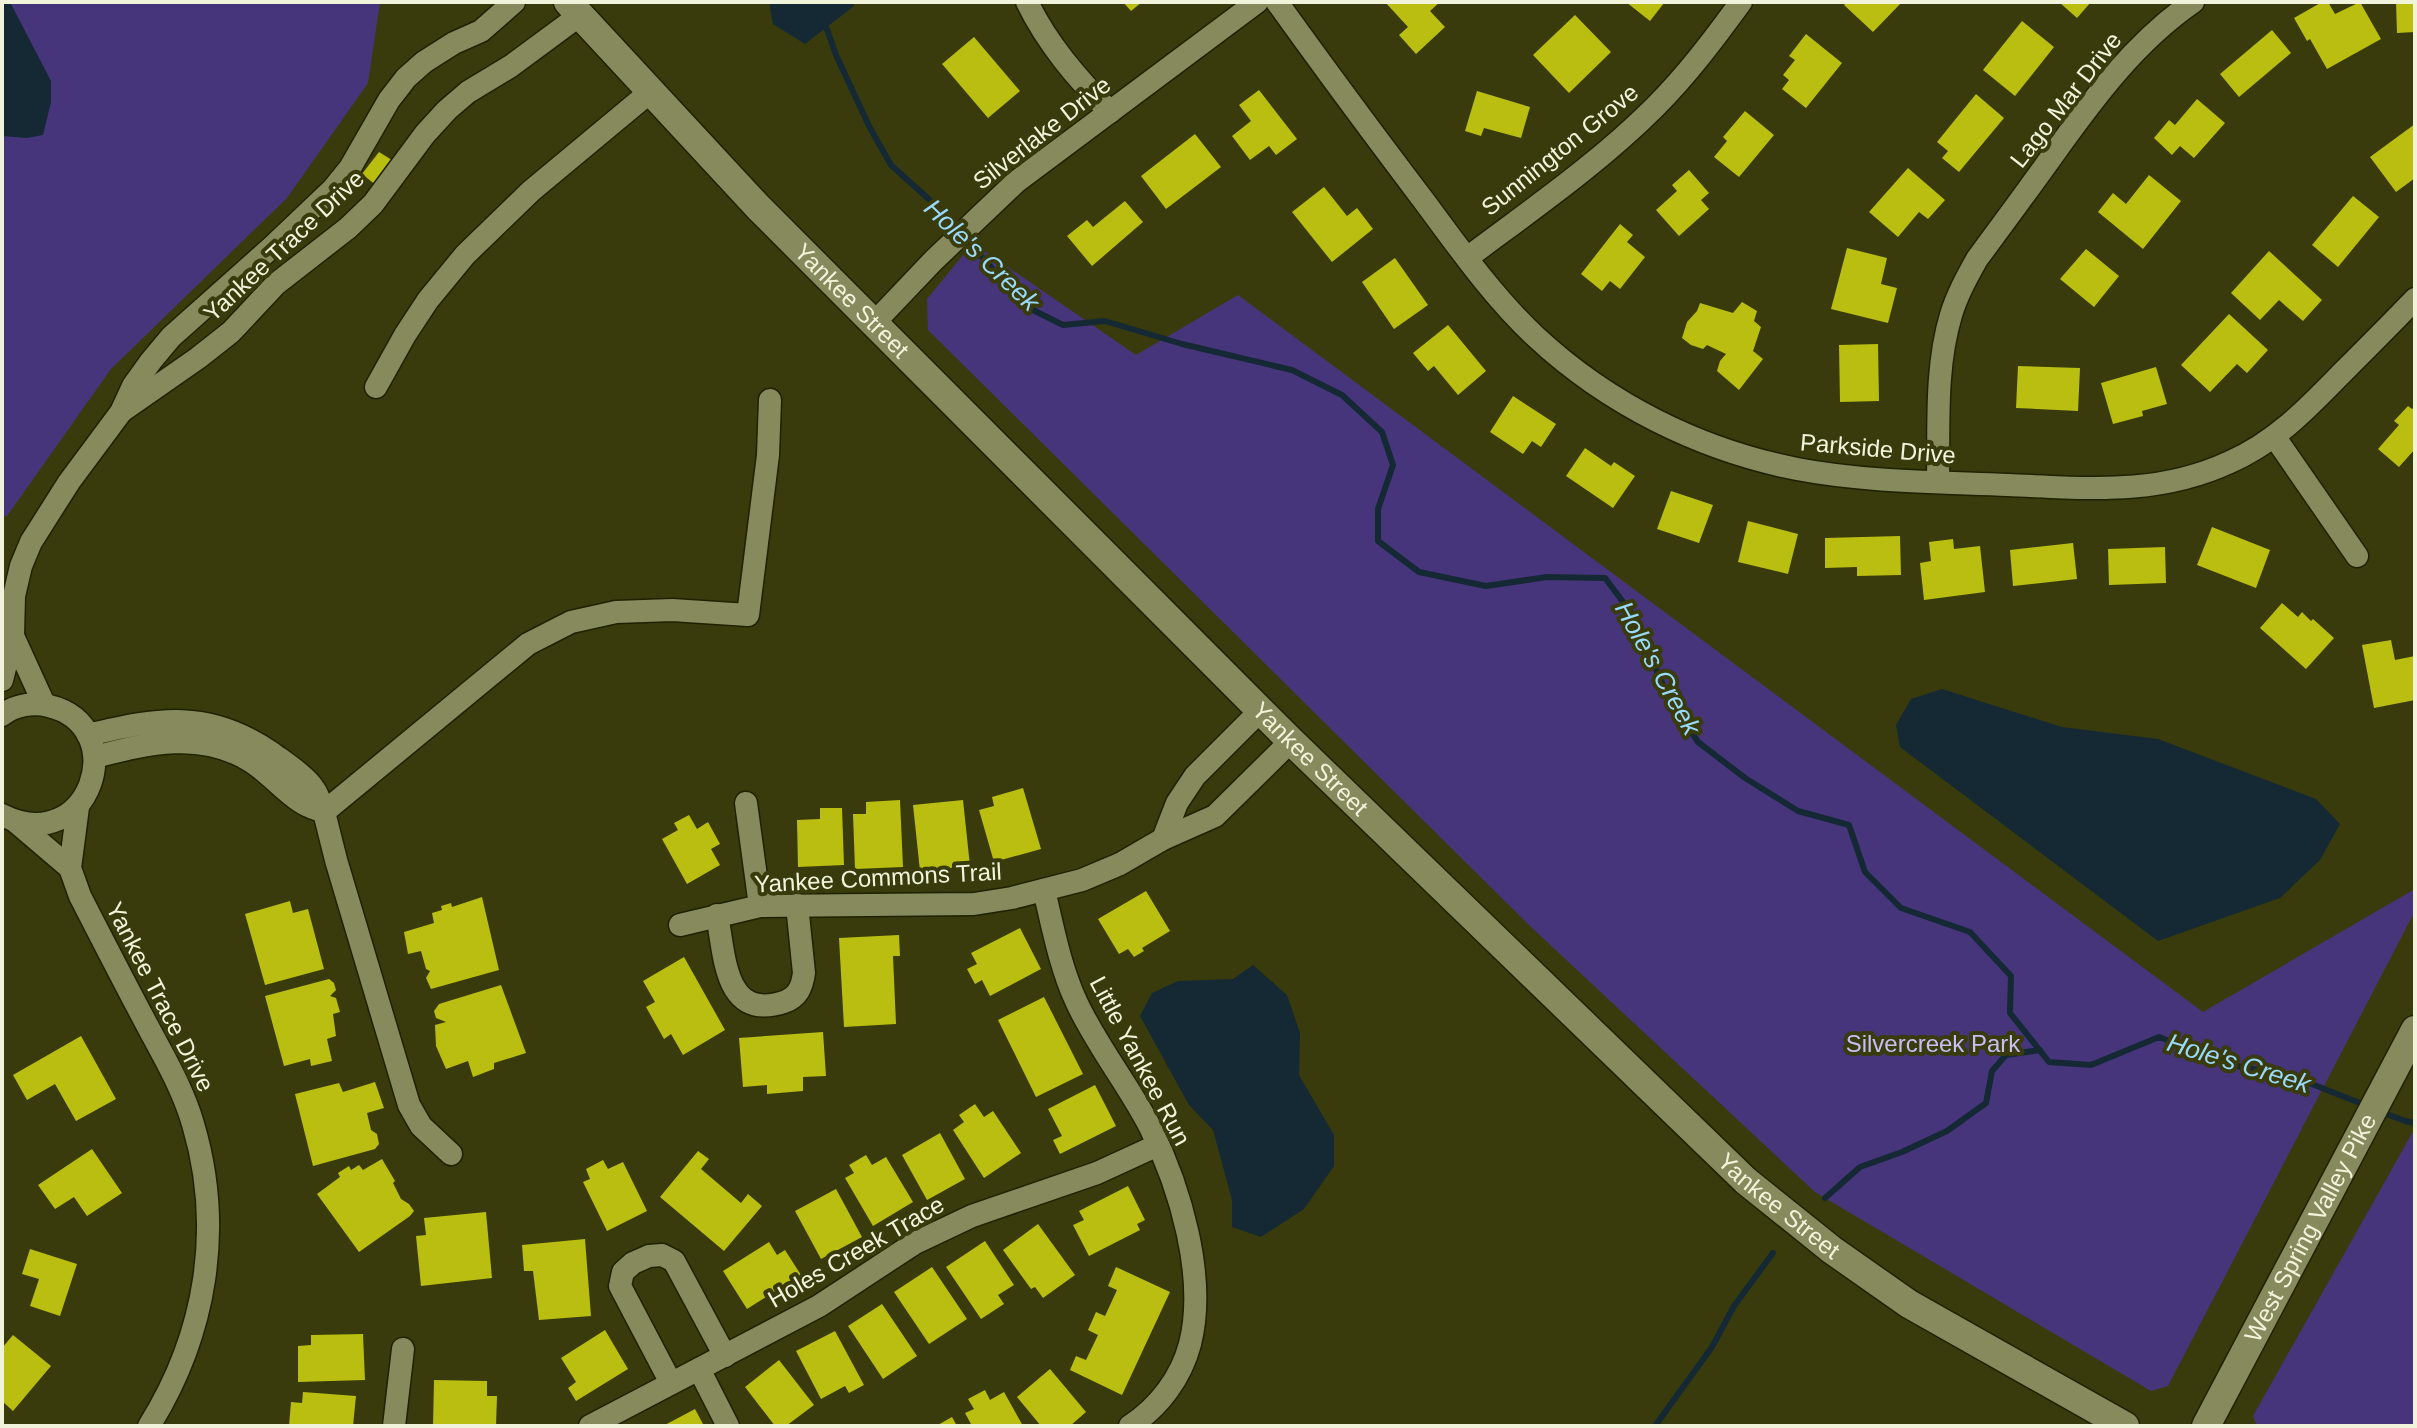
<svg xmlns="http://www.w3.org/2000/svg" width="2417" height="1428" font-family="Helvetica,sans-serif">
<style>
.green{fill:#47357c}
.water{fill:#142934}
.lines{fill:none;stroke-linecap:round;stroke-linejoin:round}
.stream{stroke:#142934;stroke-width:6}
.building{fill:#b9be11}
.minor-casing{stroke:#202101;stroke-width:25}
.tertiary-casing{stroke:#202101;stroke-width:31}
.minor{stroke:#878a5c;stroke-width:22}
.tertiary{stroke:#878a5c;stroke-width:28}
.labels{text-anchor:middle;stroke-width:8;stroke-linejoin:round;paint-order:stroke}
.street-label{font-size:24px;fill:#f1f4db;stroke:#393b0d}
.park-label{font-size:24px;fill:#c7bef6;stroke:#393b0d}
.water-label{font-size:26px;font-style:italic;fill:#99d9fa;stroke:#393b0d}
</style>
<rect width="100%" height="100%" fill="#393b0d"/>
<g class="green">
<path d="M2,2H380L368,83L287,198L111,369L7,516H2Z"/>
<path d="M973,243L1136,355L1238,295L2203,1012L2415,889V911L2168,1386L2151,1391L1815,1192L1530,926L928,330L927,299Z"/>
<path d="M2415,1128V1426H2257L2253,1416Z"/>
</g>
<g class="water">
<path d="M2,2H10L51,81V102L43,135L27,138L2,136Z"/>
<path d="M769,2H853L854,6L805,44L773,24Z"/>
<path d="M1942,689L2062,727L2158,739L2316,799L2340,824L2320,860L2280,898L2158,941L1900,747L1896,725L1911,699Z"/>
<path d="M1253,965L1287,995L1300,1033L1299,1075L1334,1135V1166L1304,1209L1261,1237L1232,1227V1200L1213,1130L1189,1105L1140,1016L1152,993L1178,981L1233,979Z"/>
</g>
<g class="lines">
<g class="stream">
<path d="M824,21L836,55L870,128L891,165L933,203L1027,307L1063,325L1105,321L1182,344L1292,370L1342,395L1382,432L1393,465L1378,509V541L1419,572L1486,586L1547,577L1605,578L1630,611L1668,696L1698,742L1745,778L1798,811L1849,825L1865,872L1901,908L1970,932L2011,976L2010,1013L2049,1062L2091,1065L2159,1037L2237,1066L2294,1077L2365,1105"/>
<path d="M2379,1111L2405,1121L2415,1123"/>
<path d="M1825,1198L1860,1167L1902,1152L1947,1131L1986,1103L1992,1071L2006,1055L2040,1050"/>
<path d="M1655,1426L1712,1347L1734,1306L1773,1253"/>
</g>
</g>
<g class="building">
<path d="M1123,2H1142L1131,11Z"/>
<path d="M1385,2H1440L1430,11L1445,27L1416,54L1399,35L1408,27Z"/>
<path d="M1626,2H1663L1664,3L1650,21Z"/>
<path d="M1847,2H1902L1873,32L1844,5Z"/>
<path d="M2059,2H2091L2077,18Z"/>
<path d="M2322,2H2328L2335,14L2360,2L2381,39L2327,69L2310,39L2307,41L2294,18Z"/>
<path d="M2396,2H2415V32L2397,33Z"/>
<path d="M1575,15L1611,52L1569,93L1533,55Z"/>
<path d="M2022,21L2054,47L2015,96L1983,70Z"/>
<path d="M2272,30L2291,53L2239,97L2220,74Z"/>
<path d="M1806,34L1842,63L1806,108L1782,89L1789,80L1783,75L1795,60L1789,56Z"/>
<path d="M974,37L1020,91L988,118L942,64Z"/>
<path d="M1259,90L1297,139L1276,155L1269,146L1250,160L1232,136L1251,121L1239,105Z"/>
<path d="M1477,91L1530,107L1521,138L1484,128L1481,136L1465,131Z"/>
<path d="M1976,94L2004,118L1959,172L1942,158L1948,151L1937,142Z"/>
<path d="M2197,99L2225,123L2194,158L2180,146L2172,155L2154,138L2169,120L2175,125Z"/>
<path d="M1745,111L1774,135L1739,177L1714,157L1727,141L1723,137Z"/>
<path d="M2415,124V178L2396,192L2370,157Z"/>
<path d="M1195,134L1221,167L1166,209L1141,176Z"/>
<path d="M379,152L395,162L377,186L362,174Z"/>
<path d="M1908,168L1945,200L1928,219L1919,212L1898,237L1869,212Z"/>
<path d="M1689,170L1709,193L1701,200L1709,209L1679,236L1656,210L1677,191L1672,185Z"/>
<path d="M2149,175L2181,201L2143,249L2098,212L2113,193L2126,204Z"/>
<path d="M1324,187L1347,216L1357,208L1373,229L1332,262L1292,212Z"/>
<path d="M2353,196L2379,217L2338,267L2312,245Z"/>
<path d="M1125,201L1143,222L1092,266L1067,236L1087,220L1093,227Z"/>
<path d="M1620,224L1633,235L1627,242L1645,257L1620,289L1610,281L1602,291L1581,274Z"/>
<path d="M1847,248L1887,258L1881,284L1897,288L1888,323L1831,309Z"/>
<path d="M2086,249L2119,276L2094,307L2060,279Z"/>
<path d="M2269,251L2322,300L2303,321L2279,300L2260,320L2231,293Z"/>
<path d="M1395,258L1428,305L1394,329L1362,282Z"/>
<path d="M1742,302L1757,311L1754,321L1761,327L1753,351L1763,359L1739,390L1717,371L1720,361L1726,354L1707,345L1703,349L1691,345L1682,338L1687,322L1697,311L1700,303L1733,313Z"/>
<path d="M2229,314L2268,350L2247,373L2237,364L2210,392L2181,365Z"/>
<path d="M1448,325L1486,371L1458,395L1434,366L1428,371L1413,353Z"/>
<path d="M1878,344L1879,401L1840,402L1839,345Z"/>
<path d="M2018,366L2080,368L2078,411L2016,408Z"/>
<path d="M2156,367L2167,404L2142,411L2143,416L2113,424L2101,383Z"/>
<path d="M1513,396L1556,424L1541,447L1532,441L1523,454L1490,432Z"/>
<path d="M2408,406L2412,409L2415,406V449L2399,467L2378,449L2399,425L2394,421Z"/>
<path d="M1585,448L1611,466L1614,462L1635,476L1613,508L1566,476Z"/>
<path d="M1671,491L1713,505L1699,543L1657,529Z"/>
<path d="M1748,521L1798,534L1788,574L1738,562Z"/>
<path d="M2212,527L2270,550L2256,588L2197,565Z"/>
<path d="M1900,536L1901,575L1857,576V567L1825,568V538Z"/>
<path d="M1953,539L1954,549L1980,546L1985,592L1924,600L1920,563L1931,561L1929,542Z"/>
<path d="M2073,543L2077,579L2013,586L2010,550Z"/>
<path d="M2165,547L2166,583L2109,585L2108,549Z"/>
<path d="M2282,603L2298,617L2302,612L2311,621L2313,619L2334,638L2306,669L2260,628Z"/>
<path d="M2391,640L2395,660L2415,656V700L2374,708L2362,645Z"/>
<path d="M1023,788L1041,849L994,862L979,810L994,806L992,797Z"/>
<path d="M900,800L903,867L855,869L853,814H866V802Z"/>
<path d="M963,800L970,866L920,871L913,805Z"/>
<path d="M820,808H842L844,865L798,867L797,820L820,819Z"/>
<path d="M689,815L697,829L708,822L720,844L711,849L720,865L687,884L662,839L678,830L674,823Z"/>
<path d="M1146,891L1170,931L1142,948L1144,951L1134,957L1128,949L1119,954L1098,919Z"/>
<path d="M482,897L499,970L431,989L426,978L430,971L426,969L421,951L408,954L404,932L434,923L432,913L442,910L441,906L451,903L452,907Z"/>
<path d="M290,901L293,913L308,909L324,969L265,985L245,914Z"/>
<path d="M1020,928L1041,969L990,996L982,980L975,984L967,969L977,964L971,953Z"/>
<path d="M899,935L900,956H893L896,1024L844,1027L839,938Z"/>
<path d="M684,957L725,1030L683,1055L671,1034L664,1039L646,1007L655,1002L643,981Z"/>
<path d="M329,979L334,983L336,990L330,996L336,998L340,1012L333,1014L336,1036L327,1039L332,1061L311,1066L310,1059L284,1066L265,996Z"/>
<path d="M501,985L526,1053L494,1063V1069L473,1077L468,1061L446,1069L436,1046L435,1025L446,1022L436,1018L434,1011L439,1004Z"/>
<path d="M1044,997L1083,1074L1036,1097L998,1020Z"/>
<path d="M823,1032L826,1076L803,1077V1091L767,1094V1085L743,1087L739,1038Z"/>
<path d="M81,1036L116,1099L76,1121L55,1084L27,1100L13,1075Z"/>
<path d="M375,1082L384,1108L367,1113L371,1130L377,1134L379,1144L375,1149L313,1166L295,1094L339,1083L343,1092Z"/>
<path d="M1095,1085L1116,1126L1060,1154L1053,1140L1062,1136L1048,1109Z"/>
<path d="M975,1104L984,1117L993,1111L1021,1153L984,1178L953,1130L964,1122L959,1115Z"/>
<path d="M940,1133L965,1179L927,1200L902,1155Z"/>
<path d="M92,1149L122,1193L87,1216L74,1197L55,1209L38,1185Z"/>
<path d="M698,1151L709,1159L701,1169L741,1203L748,1194L762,1206L724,1251L660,1197Z"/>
<path d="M866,1155L872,1165L886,1157L913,1202L873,1226L845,1178L854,1173L849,1165Z"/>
<path d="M382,1159L395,1181L393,1183L401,1199L409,1204L414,1211L410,1216L359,1252L317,1194L340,1177L338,1173L349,1166L351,1170L359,1165L363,1170Z"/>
<path d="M603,1160L608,1169L623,1162L647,1211L607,1231L583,1182L590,1179L586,1169Z"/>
<path d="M1128,1186L1145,1220L1137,1224L1140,1230L1089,1256L1073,1225L1084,1220L1079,1211Z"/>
<path d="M836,1189L862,1237L821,1259L795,1211Z"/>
<path d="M486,1212L492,1278L421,1286L416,1236L426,1235L424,1218Z"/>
<path d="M1038,1224L1075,1275L1043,1298L1035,1287L1031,1289L1003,1250Z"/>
<path d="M585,1239L591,1316L539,1320L533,1271H524L522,1245Z"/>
<path d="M985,1241L1014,1285L998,1295L1004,1304L981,1319L946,1267Z"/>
<path d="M769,1242L777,1255L785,1250L801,1275L747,1309L723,1271Z"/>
<path d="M30,1249L77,1264L60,1316L30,1306L39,1279L22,1274Z"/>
<path d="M932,1267L967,1319L929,1344L894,1292Z"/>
<path d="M1116,1267L1170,1292L1122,1395L1070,1370L1076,1356L1086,1360L1098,1335L1088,1330L1096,1312L1105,1316L1117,1290L1108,1286Z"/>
<path d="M882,1304L917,1356L883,1379L848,1326Z"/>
<path d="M605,1330L628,1369L576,1401L568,1388L576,1382L561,1358Z"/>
<path d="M835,1331L864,1385L849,1393L845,1386L821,1399L796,1351Z"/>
<path d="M363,1334L365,1380L298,1382V1346L311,1345V1335Z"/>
<path d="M13,1335L51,1366L13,1411L2,1401V1348Z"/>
<path d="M779,1360L814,1405L786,1426H775L745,1387Z"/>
<path d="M1050,1369L1086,1412L1070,1426H1041L1017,1397Z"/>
<path d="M434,1380L487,1381V1396H497L496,1426H433Z"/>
<path d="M985,1390L990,1400L1004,1392L1023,1426H972L965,1413L974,1409L968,1399Z"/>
<path d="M303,1392L356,1396L353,1426H289L291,1402L302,1403Z"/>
<path d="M695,1409L704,1426H663Z"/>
<path d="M952,1417L957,1426H936Z"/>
</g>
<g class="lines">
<defs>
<g id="minor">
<path d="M1027,2C1048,45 1077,78 1110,112"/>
<path d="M1277,2C1325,69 1374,135 1424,201C1459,248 1493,297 1536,337C1608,404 1700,450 1797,469C1865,482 1940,482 2008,485C2087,488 2157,496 2230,462C2275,442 2307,409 2340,375C2365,350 2390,325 2415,299"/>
<path d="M1467,258C1531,210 1598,164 1655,107C1687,75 1714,39 1741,2"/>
<path d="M875,322L934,260L1016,182L1257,2"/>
<path d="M376,387L405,335L428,300L465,255L531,191L650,92"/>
<path d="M122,411L198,358L231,332L276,284L348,228L373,204L425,134L447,110L468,92L511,66L580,15"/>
<path d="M2274,436L2357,556"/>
<path d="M1938,482C1939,427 1935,368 1951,315C1957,295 1967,277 1977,259C2003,224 2028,190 2053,155C2093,99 2135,42 2193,2"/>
<path d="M13,636L44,704"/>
<path d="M2,680L13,636L14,596L21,566L31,542L69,482L121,412L133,386L151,361L171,337L272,247L333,189L350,168L389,100L406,78L424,62L454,43L481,31L514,2"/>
<path d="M2,715C15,705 33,702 49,706C133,726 90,859 2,815"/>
<path d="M88,735C159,718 208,709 272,753C284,762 307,777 314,789C319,796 321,805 324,812C317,809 308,807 301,802C284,791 270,774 252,762C202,730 148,743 95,757"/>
<path d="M746,803L760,906"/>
<path d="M78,807L70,868L80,896C102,939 124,982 147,1025C164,1057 183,1089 193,1124C224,1228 206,1335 149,1426"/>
<path d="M16,822L70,868"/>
<path d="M1163,839L1177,803L1195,776L1261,710"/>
<path d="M1044,890C1053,928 1060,966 1076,1001C1096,1045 1128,1084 1150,1127C1180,1187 1207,1277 1190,1344C1181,1378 1159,1407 1130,1426"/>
<path d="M717,915C725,956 724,1021 784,1002C798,997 802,987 804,973L797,905"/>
<path d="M680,925L760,906L974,904L1012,898L1082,880L1120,864L1163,839L1215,816L1291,741"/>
<path d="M451,1154L421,1126L409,1105L336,860L324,812L528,644L571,622L616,612L672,610L748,615L768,455L770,400"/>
<path d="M699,1369L728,1426"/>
<path d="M671,1383L620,1286L623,1272L633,1263L649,1256L662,1255L674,1261L725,1356"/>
<path d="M394,1426L403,1349"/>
<path d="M590,1426L819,1306L915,1243L972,1216L1097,1173L1158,1145"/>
</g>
<g id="tertiary">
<path id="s1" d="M568,2L758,207L1291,741L1746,1181L1832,1250L1909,1304L2125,1426"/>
<path id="s2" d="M2206,1426L2415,1030"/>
</g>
</defs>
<use href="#minor" class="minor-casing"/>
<use href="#tertiary" class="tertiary-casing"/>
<use href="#minor" class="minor"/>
<use href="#tertiary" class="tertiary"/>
</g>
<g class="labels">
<g class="street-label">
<text transform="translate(2066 100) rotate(-52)" y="8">Lago Mar Drive</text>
<text transform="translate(1042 133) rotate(-38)" y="8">Silverlake Drive</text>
<text transform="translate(1560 150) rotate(-39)" y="8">Sunnington Grove</text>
<text transform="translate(284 246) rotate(-43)" y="8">Yankee Trace Drive</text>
<text dy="8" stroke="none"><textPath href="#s1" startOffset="412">Yankee Street</textPath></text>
<text transform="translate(1878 449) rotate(5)" y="8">Parkside Drive</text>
<text dy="8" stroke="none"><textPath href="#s1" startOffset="1060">Yankee Street</textPath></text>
<text transform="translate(878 878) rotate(-3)" y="8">Yankee Commons Trail</text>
<text transform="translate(160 997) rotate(63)" y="8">Yankee Trace Drive</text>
<text transform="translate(1140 1061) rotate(62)" y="8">Little Yankee Run</text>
<text dy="8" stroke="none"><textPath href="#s1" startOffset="1708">Yankee Street</textPath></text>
<text dy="8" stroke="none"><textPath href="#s2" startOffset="224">West Spring Valley Pike</textPath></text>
<text transform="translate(856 1252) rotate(-30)" y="8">Holes Creek Trace</text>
</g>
<g class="park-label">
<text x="1933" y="1052">Silvercreek Park</text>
</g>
<g class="water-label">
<text transform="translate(982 255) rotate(44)" y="9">Hole's Creek</text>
<text transform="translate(1658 668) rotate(61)" y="9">Hole's Creek</text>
<text transform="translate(2239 1063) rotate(17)" y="9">Hole's Creek</text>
</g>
</g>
<rect width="2417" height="1428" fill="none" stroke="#f1f4db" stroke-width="8"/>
</svg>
